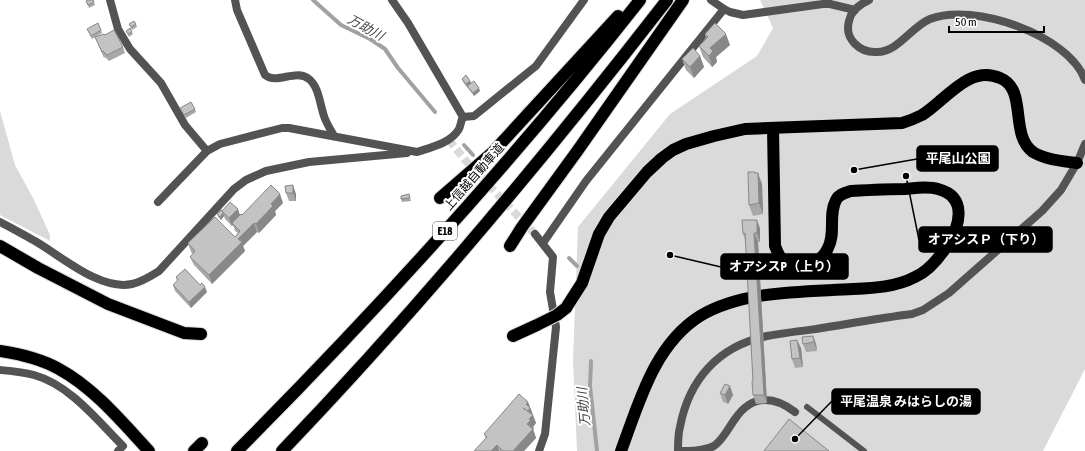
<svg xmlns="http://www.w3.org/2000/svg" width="1085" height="451" font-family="'Asap Condensed','Noto Sans JP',sans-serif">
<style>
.green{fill:#dadada}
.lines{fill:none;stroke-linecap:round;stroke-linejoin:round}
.stream{stroke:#a1a1a1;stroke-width:4}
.minor-tunnel{stroke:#d9d9d9;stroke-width:8;stroke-dasharray:8 4;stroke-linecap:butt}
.motorway-casing{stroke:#dbdbdb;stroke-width:14}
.service{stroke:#535353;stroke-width:6}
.minor{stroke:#535353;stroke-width:8}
.tertiary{stroke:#535353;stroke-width:8}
.motorway{stroke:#000;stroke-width:12}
.motorway-bridge-casing{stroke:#dbdbdb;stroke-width:14;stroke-linecap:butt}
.motorway-bridge{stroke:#000;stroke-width:12}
.wall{fill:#a8a8a8}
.shaded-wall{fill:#888}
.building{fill:#c3c3c3;stroke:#888}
.labels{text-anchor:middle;stroke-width:4;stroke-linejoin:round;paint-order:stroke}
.shield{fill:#fff;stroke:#4c4c4c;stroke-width:1}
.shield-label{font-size:11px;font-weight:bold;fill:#000}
.street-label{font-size:12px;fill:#000;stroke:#fff}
.water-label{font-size:13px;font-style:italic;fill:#424242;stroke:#fff}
.leader{fill:none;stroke:#000;stroke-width:1.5}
.callout-dot{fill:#000;stroke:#fff;stroke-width:1.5}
.callout{fill:#000;stroke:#000;stroke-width:1.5}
.callout-label{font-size:13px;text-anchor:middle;font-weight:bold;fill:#fff}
</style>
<rect width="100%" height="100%" fill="#fff"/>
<g class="green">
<path d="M760,0H1085V369L1043,451H577L573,361L578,227L670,114L757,56L773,28Z"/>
<path d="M0,111L15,165L34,200L50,235V241L0,215Z"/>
</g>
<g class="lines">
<g class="stream">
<path d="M313,0L341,25L370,39L385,49L398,68L435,112"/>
<path d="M464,145L473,155"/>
<path d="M569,258L577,266"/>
<path d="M591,361L590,386L597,451"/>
</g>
<path class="minor-tunnel" d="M449,140L465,160L535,234"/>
<defs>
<g id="motorway">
<path d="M440,198L493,152L618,16"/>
<path d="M0,246L38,268L108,304L184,333L201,334"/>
<path d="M510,246L522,227L578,150L683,0"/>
<path d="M566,308L582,283L599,234L609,217L647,172L662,158L673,150L686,144L714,136L745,129L902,123C909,121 916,118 922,115C945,101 969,64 1000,78C1028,89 1009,135 1033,152C1046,160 1063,161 1077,163"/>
<path d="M513,336L537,325"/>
<path d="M0,351C20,354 41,359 59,369C94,388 122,422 149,451"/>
<path d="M194,451L202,443"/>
<path d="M237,451C379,308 515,159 640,0"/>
<path d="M282,451C419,308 546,156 667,0"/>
<path d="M621,451C639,403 654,345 700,316C743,290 805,292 853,289C874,288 896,287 915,277C929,271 939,258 947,246C960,226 968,197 938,189C928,186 916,188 905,189C887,189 869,190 851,191C845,193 839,194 836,200C828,215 836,233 828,248C821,264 796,274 782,260C779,256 777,251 775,246L773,128"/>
</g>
</defs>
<use href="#motorway" class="motorway-casing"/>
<path class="service" d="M807,407L864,451"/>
<g class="minor">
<path d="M110,0L118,29L130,49L161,83L185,125L207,151"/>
<path d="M235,0L237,10L265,75C277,85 296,68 309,79C319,87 320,105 324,116C326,123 331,130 334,136"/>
<path d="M711,0L724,9L730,12L743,15L823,4H830L855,10"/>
<path d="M463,117L474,116L536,66L584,0"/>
<path d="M158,202L207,151L220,144L282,128H289L417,152C432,147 451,143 459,129C461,125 461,120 463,117L408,23L392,0"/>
<path d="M0,222C12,228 24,235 35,241C61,256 100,291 132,284C142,282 151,276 159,271L234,189L246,180L266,171L309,162L407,153"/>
<path d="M535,234L553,257L550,292L556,327L545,434L539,451"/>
<path d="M543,243L586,181L724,9"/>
<path d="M0,370C11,371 23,372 34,375C70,385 97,420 123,446L118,451"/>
<path d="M678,451C678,443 678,434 680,427C689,379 719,346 767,336C783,333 800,331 816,329C848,324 880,318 912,314L923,310L949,293L1042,211L1061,190L1077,163"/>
<path d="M678,451C690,451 703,451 714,446C723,440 729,427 735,419C751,395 773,395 795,412"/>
</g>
<g class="tertiary">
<path d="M869,0C860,4 851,11 849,21C844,39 860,53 877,52C898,52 911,27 930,19C973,2 1069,35 1085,80"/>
<path d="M1077,163L1085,144"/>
</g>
<use href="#motorway" class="motorway"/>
<defs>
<path id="motorway-bridge" d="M537,325L557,315L566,308"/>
</defs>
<use href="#motorway-bridge" class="motorway-bridge-casing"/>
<use href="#motorway-bridge" class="motorway-bridge"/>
</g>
<g class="wall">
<path d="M93,0L95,5L89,8L86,1Z"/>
<path d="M129,24H136L137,27L132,30Z"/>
<path d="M87,29L101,30L102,33L92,39Z"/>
<path d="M126,31L132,32L133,34L129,37Z"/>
<path d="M705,34L730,45L716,57L717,62L712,67L703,57L699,46L706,39Z"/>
<path d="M105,35L123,47L125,53L109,61L105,57L104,58L95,37Z"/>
<path d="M700,56L704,67L694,78L686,70L682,59Z"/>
<path d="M462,79L470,81L471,83L480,91L474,96L463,82Z"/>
<path d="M180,108L195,109L196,112L186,118Z"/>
<path d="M755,172L762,184L763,214L753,216L749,205Z"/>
<path d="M285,186L296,194V201H289L286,193Z"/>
<path d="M409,194L411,201L402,202L401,199Z"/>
<path d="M283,203L275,211L276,215L259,233L257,232L243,246L245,251L212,284L194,265L190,257L193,254L191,252L188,243L235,237L238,233L235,231L233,225L232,226L225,219L224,216L221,220L218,217L217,214L222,210L242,215Z"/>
<path d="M760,228V242H758L767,403L756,404L753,395V381L746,242L743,234Z"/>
<path d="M176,277L200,285L207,292L191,308L175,291L173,285L177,281Z"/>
<path d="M813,336L816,344L817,351L806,352L803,344Z"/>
<path d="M801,348L803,367L795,368L792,359Z"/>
<path d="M720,393L733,395L728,404L723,402Z"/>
<path d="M528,402L536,423L533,427L534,429H533L536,438L524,451H474L486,439L484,434Z"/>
</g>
<g class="shaded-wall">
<path d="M726,34L730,45L716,57L717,62L712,67L709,56L710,48Z"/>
<path d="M700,56L704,67L694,78L690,67Z"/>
<path d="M470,81L471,84L467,87L466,84Z"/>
<path d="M479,88L480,91L474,96L473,93Z"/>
<path d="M755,172L758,180V173L762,184L763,214L759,203Z"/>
<path d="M293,185L296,194V201L293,193Z"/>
<path d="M280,194L283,203L275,211L276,215L259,233L256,224L271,204Z"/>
<path d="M238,209L241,218L232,223L233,225L232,226L229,218Z"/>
<path d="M223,213L224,216L221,220L220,217Z"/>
<path d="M757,220L760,228V242L757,233Z"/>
<path d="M254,223L257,232L243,246L245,251L212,284L209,275L238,239Z"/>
<path d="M754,233L758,242L767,403L764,395Z"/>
<path d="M205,287L207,292L191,308L189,302Z"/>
<path d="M813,336L816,344L817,351L814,342Z"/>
<path d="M797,340L801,348L803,367L800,358Z"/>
<path d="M730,386L733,395L728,404L725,395Z"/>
<path d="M528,402L536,423L533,427L534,429H533L536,438L524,451H513L529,419L531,417L526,404Z"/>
<path d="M497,445L499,451H491Z"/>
</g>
<g class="building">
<path d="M88,0H93L94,2L88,5L86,1Z"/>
<path d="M134,21L136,24L131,27L129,24Z"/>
<path d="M98,23L101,30L91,36L87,29Z"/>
<path d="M715,23L726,34L710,48L713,51L709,56L699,46L708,37L705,34Z"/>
<path d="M130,28L132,32L128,34L126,31Z"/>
<path d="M114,30L123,47L107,55L103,51L102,52L95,37L104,34L105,35Z"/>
<path d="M693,48L700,56L690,67L682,59Z"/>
<path d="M466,75L470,81L466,84L462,79Z"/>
<path d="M474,81L479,88L473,93L467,86Z"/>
<path d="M191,102L195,109L184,115L180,108Z"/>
<path d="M748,172H755V173H758L759,203L749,205Z"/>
<path d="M271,185L280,194L271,204L273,206L256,224L254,223L238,239L242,242L209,275L190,257L195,251L188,243L215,217L235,237L240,231L232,223L241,214L242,215Z"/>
<path d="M293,185V193H286L285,186Z"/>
<path d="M409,194L410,198L401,199V196Z"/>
<path d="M230,202L238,209L229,218L222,211Z"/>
<path d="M221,210H222L223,213L220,217L217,214Z"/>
<path d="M742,220H757V233H754L764,395H753L752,381H753L745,233L743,234Z"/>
<path d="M185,269L200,285L202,283L205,287L189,302L173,285L178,280L176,277Z"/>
<path d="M813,336L814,342L803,344L802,337Z"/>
<path d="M797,340L800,358L792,359L790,341Z"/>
<path d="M725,384L730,386L725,395L720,393Z"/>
<path d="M519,394L528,402L526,404L530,408L528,411L523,408L533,415L529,419L531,420L527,424L533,429L513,451H503L497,445L491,451H474L487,437L484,434Z"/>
<path d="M789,419L829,451H764Z"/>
</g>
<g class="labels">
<rect class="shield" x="433" y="222" width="24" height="18" rx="3"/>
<g class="shield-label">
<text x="445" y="235">E18</text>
</g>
<g class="street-label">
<text transform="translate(474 177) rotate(-49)" y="4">上信越自動車道</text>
</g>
<g class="water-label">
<text transform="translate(366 27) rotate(29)" y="5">万助川</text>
<text transform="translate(583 407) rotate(-95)" y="5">万助川</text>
</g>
</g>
<path class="leader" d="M854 170L917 159M906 176L919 240M670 255L721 267M795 439L832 401"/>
<g class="callout-dot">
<circle cx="854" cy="170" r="4"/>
<circle cx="906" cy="176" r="4"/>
<circle cx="670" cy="255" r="4"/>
<circle cx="795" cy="439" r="4"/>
</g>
<g class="callout">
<rect x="917" y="146" width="81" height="25" rx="4"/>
<rect x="919" y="227" width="133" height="25" rx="4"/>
<rect x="721" y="254" width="127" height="25" rx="4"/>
<rect x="832" y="389" width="148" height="25" rx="4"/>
</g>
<g class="callout-label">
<text x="958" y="163">平尾山公園</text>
<text x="986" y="244">オアシスＰ（下り）</text>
<text x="784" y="271">オアシスP（上り）</text>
<text x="906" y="406">平尾温泉 みはらしの湯</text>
</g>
<path d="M949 26v6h95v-6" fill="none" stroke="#000000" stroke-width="2"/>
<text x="955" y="26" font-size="12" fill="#000000" stroke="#ffffff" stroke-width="3" paint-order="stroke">50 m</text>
</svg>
